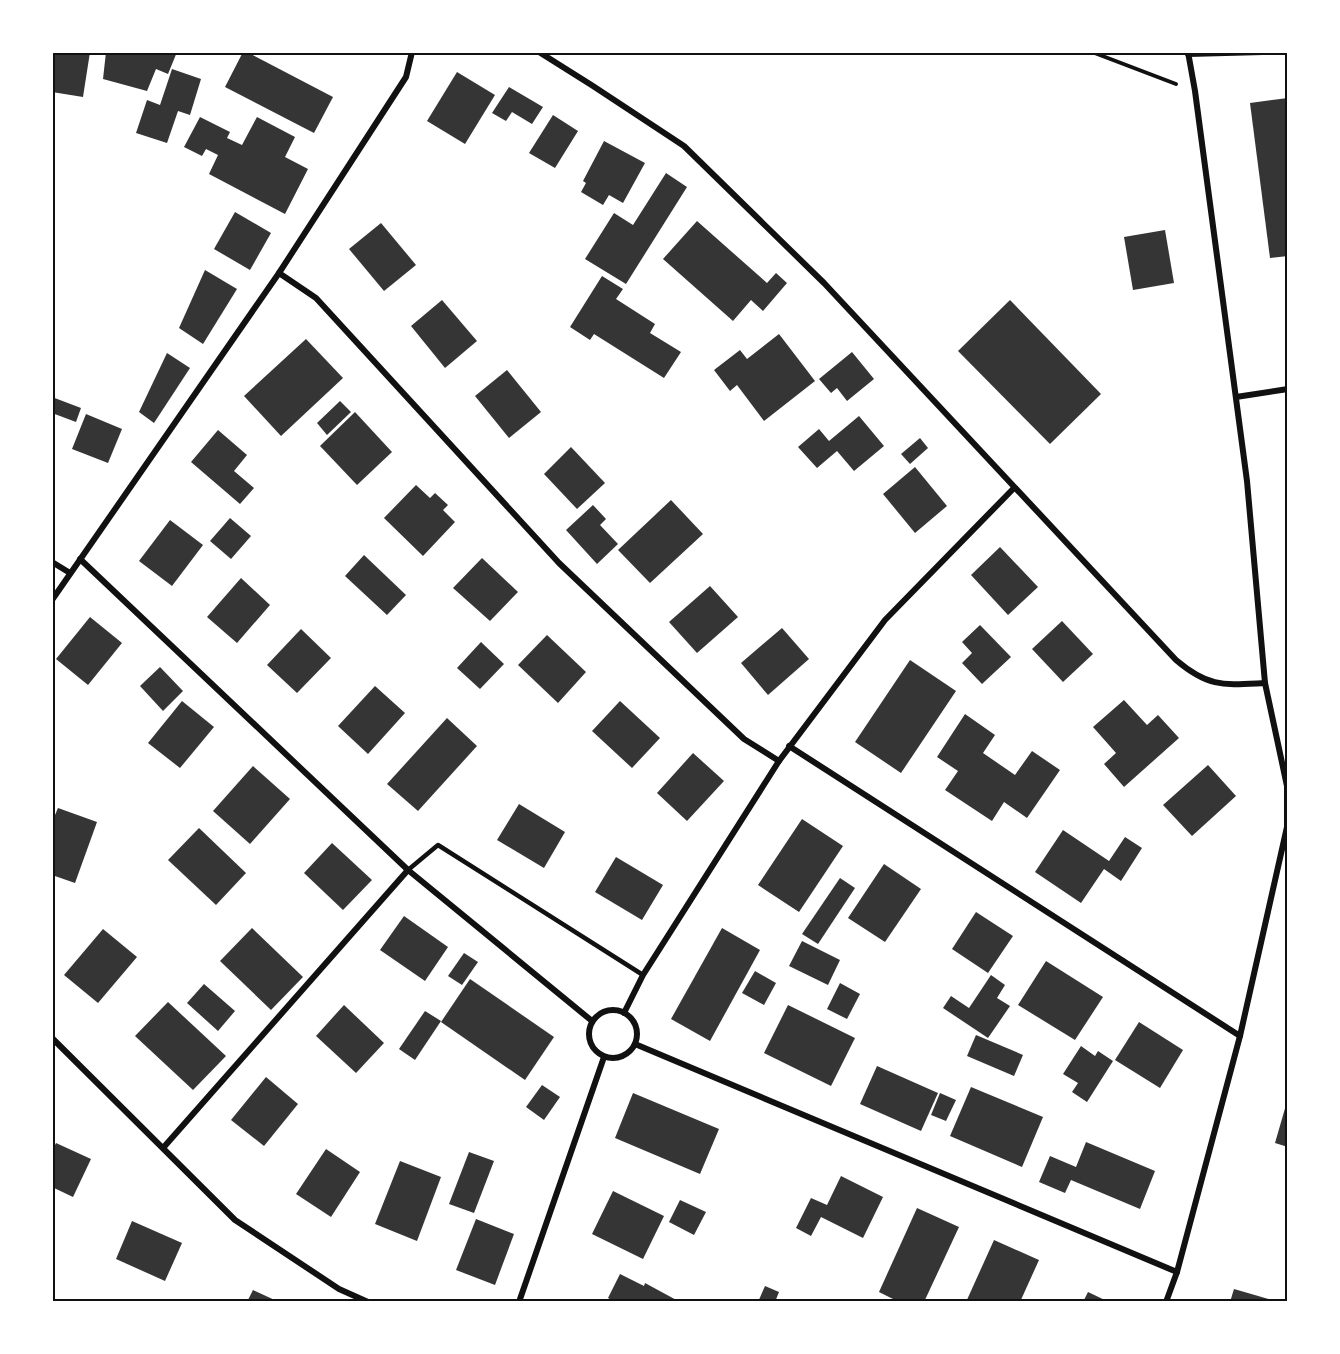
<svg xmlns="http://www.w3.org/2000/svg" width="1340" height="1354" font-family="'Golos Text',sans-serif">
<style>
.building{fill:#353535}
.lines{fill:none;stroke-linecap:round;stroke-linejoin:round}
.path{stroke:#111;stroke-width:4}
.service{stroke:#111;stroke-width:4.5}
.minor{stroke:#111;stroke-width:6}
.neatline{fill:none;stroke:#111;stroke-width:2}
</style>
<rect width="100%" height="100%" fill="#fff"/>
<g class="building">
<path d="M52,52H90L83,97L52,92Z"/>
<path d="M106,52H177L168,74L156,69L147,91L103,79Z"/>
<path d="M243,52H247L333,97L314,133L225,87Z"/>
<path d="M172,69L201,79L190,115L178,111L167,143L136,133L147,100L160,105Z"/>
<path d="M457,72L495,95L465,144L427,121Z"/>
<path d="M509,87L543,107L532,124L512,112L506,121L492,113Z"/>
<path d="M1288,98V256L1270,258L1250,103Z"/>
<path d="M553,115L578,131L555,168L529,153Z"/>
<path d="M200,117L230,132L227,138L242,145L257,117L295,137L285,157L308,169L285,214L209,174L218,155L206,149L202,156L184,147Z"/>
<path d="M604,141L645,163L623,203L609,195L603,205L581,192L586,183L583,181Z"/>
<path d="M666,173L687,187L626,284L585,259L614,213L633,225Z"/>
<path d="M235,212L271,233L250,270L214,249Z"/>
<path d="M697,221L767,283L776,273L787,283L763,311L751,300L733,321L663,259Z"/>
<path d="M381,223L416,265L384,291L349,249Z"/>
<path d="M1165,230L1174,283L1133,290L1124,237Z"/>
<path d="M205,270L237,289L203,344L179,328Z"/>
<path d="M602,276L623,289L616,299L655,324L650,333L681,352L664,378L594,334L590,340L570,327Z"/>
<path d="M442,300L477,341L445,368L411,326Z"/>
<path d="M1010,300L1101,394L1050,444L958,351Z"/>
<path d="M779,334L815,381L764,421L737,385L730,391L714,370L740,350L747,359Z"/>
<path d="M306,339L343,378L281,436L244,396Z"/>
<path d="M852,352L874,379L847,401L837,388L831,393L819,379Z"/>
<path d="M167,353L190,368L154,423L139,412Z"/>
<path d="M507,370L541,412L509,438L475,396Z"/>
<path d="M52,397L81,408L76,422L52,413Z"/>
<path d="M340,401L351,412L327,435L317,423Z"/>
<path d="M355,412L392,452L357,485L320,446Z"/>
<path d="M86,414L122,429L108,463L72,449Z"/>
<path d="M859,416L884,446L854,471L837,451L817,468L798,447L819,429L829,441Z"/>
<path d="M218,430L247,455L234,471L254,488L240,504L191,462Z"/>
<path d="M920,438L928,448L910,464L901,454Z"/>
<path d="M571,447L605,483L577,509L544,474Z"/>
<path d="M915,467L947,506L915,533L883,494Z"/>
<path d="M416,485L430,498L435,493L448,505L443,510L455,522L423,556L384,518Z"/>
<path d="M671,500L703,534L650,583L618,550Z"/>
<path d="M593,505L606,519L600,525L618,544L597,564L566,530Z"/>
<path d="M230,518L251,536L231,559L210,541Z"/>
<path d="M170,520L203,545L172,586L139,561Z"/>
<path d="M1000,547L1038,587L1008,615L971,575Z"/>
<path d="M364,555L406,595L387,615L345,576Z"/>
<path d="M482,558L518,592L490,621L453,588Z"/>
<path d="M241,578L270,605L237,643L207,617Z"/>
<path d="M710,586L738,617L697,653L669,622Z"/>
<path d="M90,617L122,643L88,685L56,659Z"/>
<path d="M1062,621L1093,654L1063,682L1032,649Z"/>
<path d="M980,625L1011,657L982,684L962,663L972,653L962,642Z"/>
<path d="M782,628L809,659L768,695L741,663Z"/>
<path d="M301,629L331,658L297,693L267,665Z"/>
<path d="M547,635L586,672L558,703L518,665Z"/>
<path d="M481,642L504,664L480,689L457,668Z"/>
<path d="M910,660L956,691L901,773L855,742Z"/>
<path d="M160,667L183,691L163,711L140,686Z"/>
<path d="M375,686L405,713L368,754L338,726Z"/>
<path d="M1124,700L1147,725L1158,715L1179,738L1124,787L1104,764L1116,753L1093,727Z"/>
<path d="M182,701L214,727L180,768L148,743Z"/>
<path d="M620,701L660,738L632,768L592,731Z"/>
<path d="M965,714L995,735L983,753L1015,775L1032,751L1060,770L1027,818L1004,802L992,821L945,790L958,771L937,757Z"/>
<path d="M447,718L477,746L418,811L387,784Z"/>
<path d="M693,753L724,781L687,821L657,793Z"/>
<path d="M1208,765L1236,796L1192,836L1163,805Z"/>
<path d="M253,766L290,799L250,844L213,811Z"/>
<path d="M519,804L565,832L544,868L497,840Z"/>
<path d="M58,808L97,822L75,883L52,875V822Z"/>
<path d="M802,819L843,846L799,912L758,885Z"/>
<path d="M199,828L246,873L216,905L168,860Z"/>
<path d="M1063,830L1109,861L1125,837L1142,848L1121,881L1104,869L1081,903L1035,872Z"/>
<path d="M332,843L372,880L343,910L304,873Z"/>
<path d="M616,857L663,885L642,920L595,892Z"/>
<path d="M884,864L921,889L885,942L848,918Z"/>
<path d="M840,878L855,888L818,944L802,934Z"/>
<path d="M976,912L1013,936L988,973L952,949Z"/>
<path d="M404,916L448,947L425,981L380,950Z"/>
<path d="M252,928L303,977L271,1010L220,961Z"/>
<path d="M722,928L760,950L710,1041L671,1019Z"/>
<path d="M103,929L137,957L98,1003L64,975Z"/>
<path d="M802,941L840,960L828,985L789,966Z"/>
<path d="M464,953L478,962L462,985L448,976Z"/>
<path d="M1046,961L1103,997L1075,1040L1018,1005Z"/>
<path d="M755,971L776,983L764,1005L742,993Z"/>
<path d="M991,975L1005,985L997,998L1010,1006L988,1038L943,1008L951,996L969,1008Z"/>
<path d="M470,979L554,1037L525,1080L441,1022Z"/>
<path d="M840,983L860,994L847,1019L827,1009Z"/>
<path d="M204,984L235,1011L218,1031L187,1003Z"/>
<path d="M168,1002L226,1056L193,1090L135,1036Z"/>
<path d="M344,1005L384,1043L356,1073L316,1036Z"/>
<path d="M788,1005L855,1038L831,1086L764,1053Z"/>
<path d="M425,1011L441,1021L415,1060L399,1049Z"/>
<path d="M1139,1022L1183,1050L1160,1088L1115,1060Z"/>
<path d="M976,1035L1023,1055L1014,1076L967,1056Z"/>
<path d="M1081,1046L1095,1056L1098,1051L1113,1061L1087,1102L1072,1092L1078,1083L1063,1074Z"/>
<path d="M877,1066L938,1093L921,1131L860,1104Z"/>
<path d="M266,1077L298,1104L264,1146L231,1120Z"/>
<path d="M542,1085L560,1097L544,1120L526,1107Z"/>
<path d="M971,1087L1043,1117L1022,1167L950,1136Z"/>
<path d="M633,1093L719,1129L700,1174L615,1138Z"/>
<path d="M940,1093L956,1100L946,1121L931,1115Z"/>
<path d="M1288,1098V1147L1275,1143Z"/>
<path d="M1086,1142L1155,1171L1140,1209L1071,1180L1065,1193L1039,1182L1050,1156L1076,1167Z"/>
<path d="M56,1143L91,1159L73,1197L52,1187V1151Z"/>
<path d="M326,1149L360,1172L331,1217L296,1194Z"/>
<path d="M469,1152L494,1161L474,1213L449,1204Z"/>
<path d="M400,1161L441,1177L417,1241L375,1224Z"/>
<path d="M841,1176L883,1197L863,1238L821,1217L811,1236L796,1228L811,1198L827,1205Z"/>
<path d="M613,1191L664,1216L643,1259L592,1234Z"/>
<path d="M680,1200L706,1212L694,1235L669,1222Z"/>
<path d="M917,1208L959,1227L924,1302H899L879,1292Z"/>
<path d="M476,1219L514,1234L495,1285L456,1270Z"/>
<path d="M132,1221L182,1243L165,1281L116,1259Z"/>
<path d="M994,1240L1039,1260L1020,1302H966Z"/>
<path d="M620,1274L644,1286L645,1283L680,1302H615L608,1298Z"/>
<path d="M765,1286L779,1292L775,1302H758Z"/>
<path d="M1234,1289L1275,1301V1302H1230Z"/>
<path d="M253,1290L279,1302H247Z"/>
<path d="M1088,1292L1109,1302H1083Z"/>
</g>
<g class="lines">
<path class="path" d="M1092,52L1176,84"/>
<path class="service" d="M408,870L438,845L643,975"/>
<g class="minor">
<path d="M539,52L593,86L684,146L824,283L1176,660C1209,688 1224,685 1265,683"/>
<path d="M1188,54L1263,52"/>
<path d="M279,273L316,298L559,563L744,739L779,761"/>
<path d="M1236,397L1288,389"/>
<path d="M80,559L408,870L592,1021"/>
<path d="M52,562L70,573"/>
<path d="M52,600L279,273L406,77L412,52"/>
<path d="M789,746L1240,1036"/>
<circle cx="613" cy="1034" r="24"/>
<path d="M624,1013L643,975L779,761L885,620L1014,488"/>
<path d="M52,1038L235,1220L339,1289L368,1302"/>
<path d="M635,1044L1177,1272"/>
<path d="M163,1148L408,870"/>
<path d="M519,1302L604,1057"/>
<path d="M1166,1302L1177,1272L1240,1036L1287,827V786L1265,683L1247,481L1195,91L1188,52"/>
</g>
</g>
<rect width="1340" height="1354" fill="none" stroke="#ffffff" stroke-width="108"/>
<rect x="54" y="54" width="1232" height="1246" class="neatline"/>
</svg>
